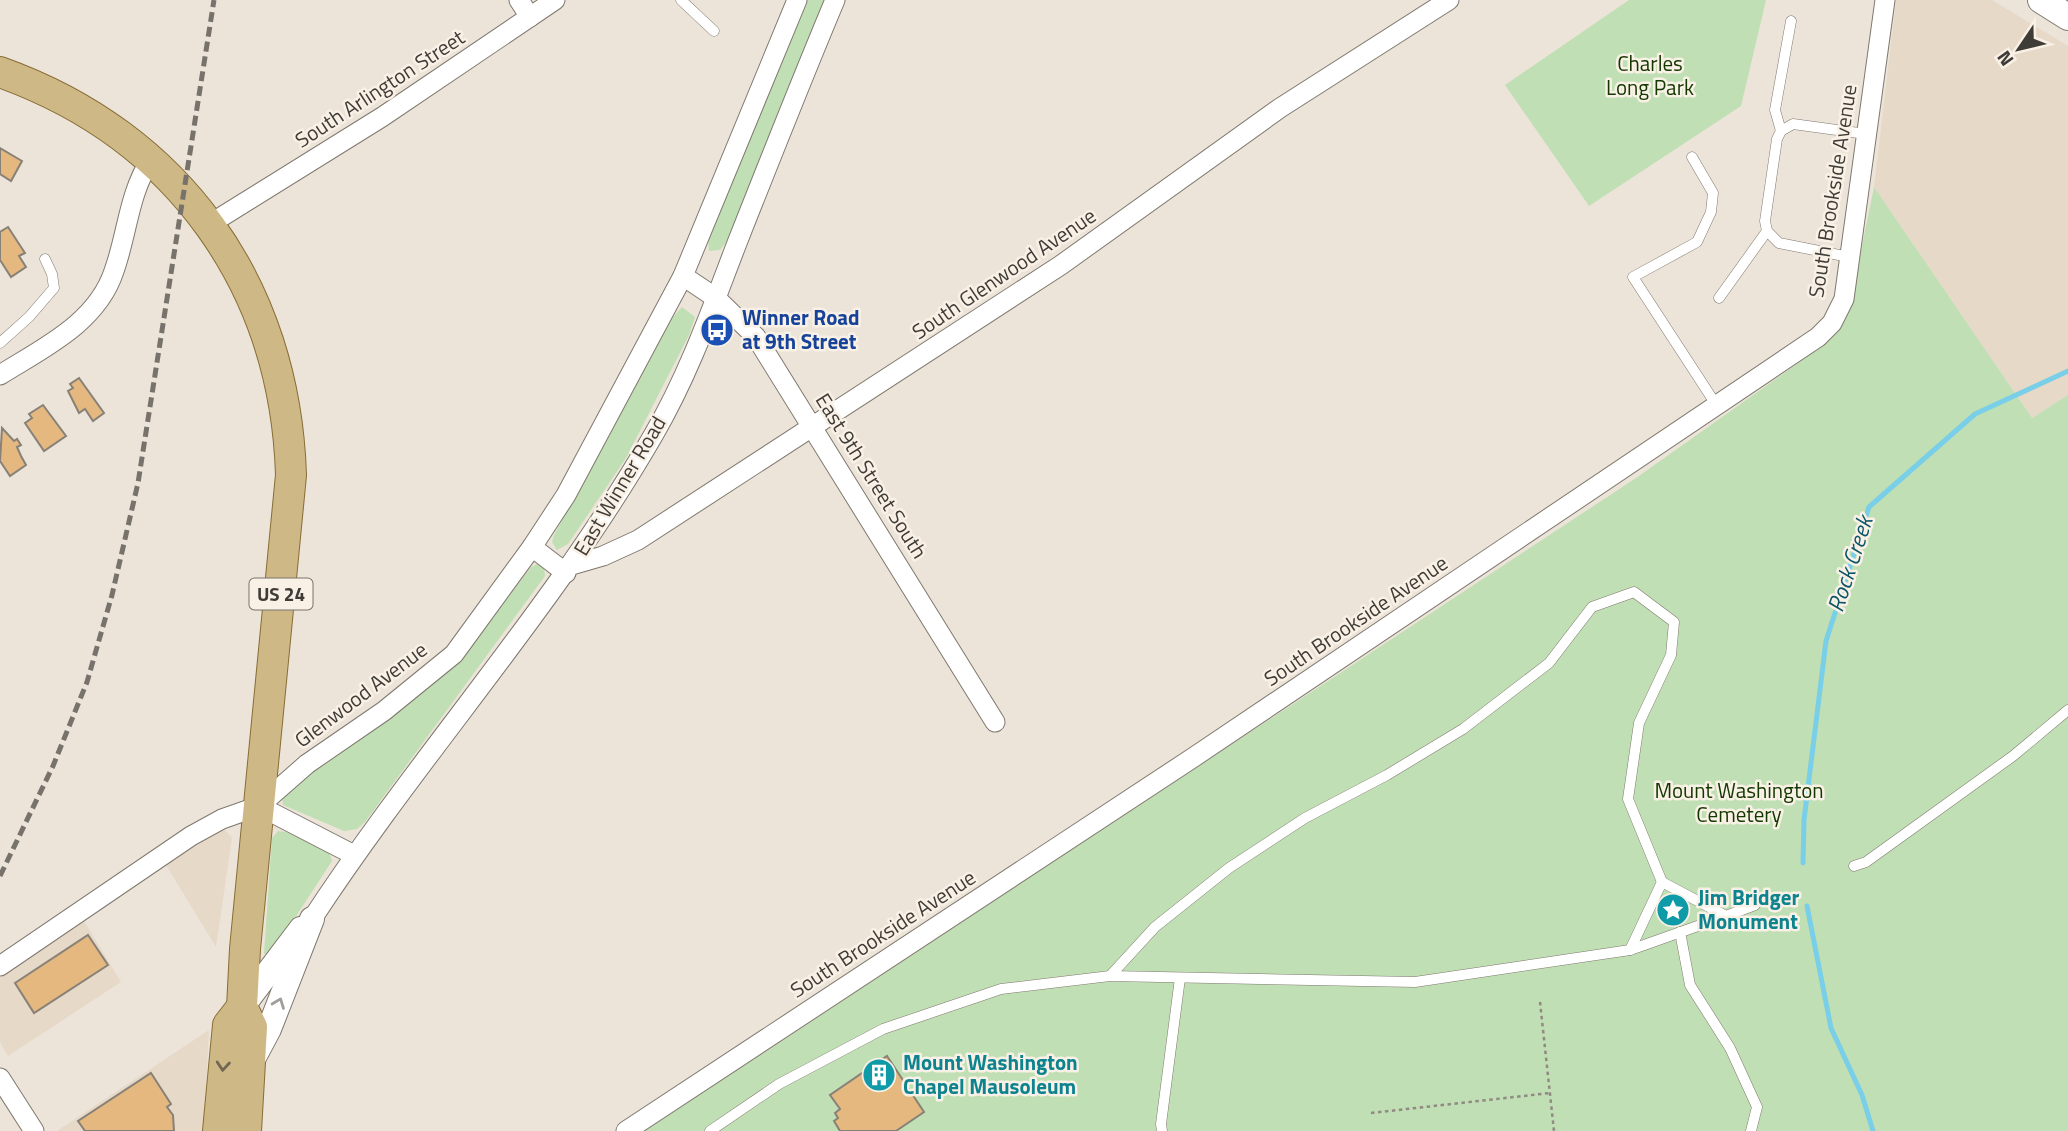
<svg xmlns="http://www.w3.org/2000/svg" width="2068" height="1131" font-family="'Titillium Web',sans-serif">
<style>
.built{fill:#e6d9c8}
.green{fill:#c0dfb4}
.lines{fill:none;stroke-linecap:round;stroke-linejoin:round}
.stream{stroke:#79cfe7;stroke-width:5}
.building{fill:#e4b87f;stroke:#888177;stroke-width:2}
.service-casing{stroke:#7f786e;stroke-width:11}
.minor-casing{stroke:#7f786e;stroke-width:21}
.tertiary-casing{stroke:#7f786e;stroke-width:26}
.secondary-casing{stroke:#7f786e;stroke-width:28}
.primary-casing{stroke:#876d35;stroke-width:32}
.path{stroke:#908a83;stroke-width:2.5;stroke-dasharray:3.5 3.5;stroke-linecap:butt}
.service{stroke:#fff;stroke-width:10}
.minor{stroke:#fff;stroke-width:19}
.tertiary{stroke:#fff;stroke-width:24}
.secondary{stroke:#fff;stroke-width:26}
.primary{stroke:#ceb885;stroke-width:30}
.rail{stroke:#77726c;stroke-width:5;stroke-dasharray:10 5;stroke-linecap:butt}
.oneway{stroke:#9f9e9c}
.oneway2{stroke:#716753}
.labels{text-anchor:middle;stroke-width:5;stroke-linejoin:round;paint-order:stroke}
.shield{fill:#f9f1e6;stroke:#77726c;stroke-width:2}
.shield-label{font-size:19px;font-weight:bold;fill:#3f3c38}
.park-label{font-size:21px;fill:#123800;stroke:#f9f1e6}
.street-label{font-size:21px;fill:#3f3c38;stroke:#f9f1e6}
.transit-label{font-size:21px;font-weight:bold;fill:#164399;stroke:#f9f1e6;text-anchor:start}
.culture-label{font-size:21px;font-weight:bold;fill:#0d838f;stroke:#f9f1e6;text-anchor:start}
.water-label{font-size:23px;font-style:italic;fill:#0b5667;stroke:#f9f1e6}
</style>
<rect width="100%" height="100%" fill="#ece4d9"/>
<g class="built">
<path d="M1896,0H1992L2068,46V395L2032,418L1874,187Z"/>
<path d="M225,830L232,838L216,947L166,865L214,833Z"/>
<path d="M84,921L121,982L8,1056L0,1042V978Z"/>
<path d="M209,1030L204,1131H57Z"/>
</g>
<g class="green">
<path d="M804,0H824L727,241L720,250L709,251L708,238Z"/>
<path d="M1629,0H1766L1741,106L1589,206L1505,85Z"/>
<path d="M1874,187L2032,418L2068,395V1131H645L1636,478L1807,357L1835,331L1854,285Z"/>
<path d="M682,307L695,317L689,335L626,458L568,544L557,550L552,542L554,535L671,319Z"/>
<path d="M537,564L544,567L545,576L365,822L357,829L344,831L283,805L282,797L288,789L404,707L468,650L531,567Z"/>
<path d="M278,831L286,832L329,852L332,861L272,953L264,954L272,838Z"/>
</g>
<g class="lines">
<g class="stream">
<path d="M1803,863L1804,820L1826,641L1869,507L1975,414L2068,371"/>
<path d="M1807,906L1831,1028L1862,1095L1873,1131"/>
</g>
</g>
<g class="building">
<path d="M0,148L22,161L11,181L0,174Z"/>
<path d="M8,227L25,253L19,256L26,267L11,277L0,260V232Z"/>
<path d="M79,378L104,413L93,421L85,409L79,413L68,391L73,388L70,384Z"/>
<path d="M43,405L66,436L44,451L25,423L32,418L29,414Z"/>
<path d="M2,428L14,441L17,439L21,445L17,447L21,456L26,465L10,476L0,461Z"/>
<path d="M88,935L108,965L34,1013L15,983Z"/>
<path d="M887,1056L924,1112L896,1131H840L834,1121L838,1118L835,1113L840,1109L830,1095Z"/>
<path d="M151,1073L171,1104L167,1107L173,1115L174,1131H85L78,1121Z"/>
</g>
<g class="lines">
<defs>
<g id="service">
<path d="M681,0L714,31"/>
<path d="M1781,131L1775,110L1791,21"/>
<path d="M1692,157L1713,193L1711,212L1697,242L1633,277L1717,406"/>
<path d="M1849,257L1779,243L1767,231L1765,221L1777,139L1781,131L1793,124L1866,134"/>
<path d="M1719,298L1767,231"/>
<path d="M0,343L29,317L54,288L52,274L45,259"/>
<path d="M1854,866L1866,862L2013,756L2068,710"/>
<path d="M1680,932L1690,985L1730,1048L1757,1107L1751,1131"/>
<path d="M1630,950L1726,916"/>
<path d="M1110,976L1155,927L1229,868L1305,818L1387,775L1463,729L1549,663L1592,607L1634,592L1674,622L1671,655L1639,723L1628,799L1662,882"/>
<path d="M710,1131L779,1084L883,1029L1001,989L1110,976L1415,982L1630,950L1662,882L1726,916L1755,905"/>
<path d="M1162,1131L1161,1124L1180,978"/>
</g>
<g id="minor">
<path d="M519,0L530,17"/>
<path d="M210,224L382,117L555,0"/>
<path d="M683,276L716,298L756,337L995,722"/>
<path d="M0,375C43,348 97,323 114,271C128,232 128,195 151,159"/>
<path d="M532,547L566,573"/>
<path d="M572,565L603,556L638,540L1061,265L1280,108L1449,0"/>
<path d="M259,806L307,764L384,711L454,654L532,547L566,495L683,276L797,0"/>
<path d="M312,919C420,754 555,606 654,434C689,374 712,308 737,243C769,162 801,81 835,0"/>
<path d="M0,966L191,836L222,819L259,806L354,855"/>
<path d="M0,1078L34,1131"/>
<path d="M626,1131L1194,757L1818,337L1832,323L1844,299L1885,0"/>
</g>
<g id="tertiary">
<path d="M242,1007L301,929"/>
<path d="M252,1061L269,1029L312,919"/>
</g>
<path id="secondary" d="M2041,0L2068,17"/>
<g id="primary">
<path d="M0,72C179,136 285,286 291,475L245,949L242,1007L252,1027L246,1131"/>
<path d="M218,1131L228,1025L242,1007"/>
</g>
</defs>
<use href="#service" class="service-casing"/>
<use href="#minor" class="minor-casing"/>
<use href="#tertiary" class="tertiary-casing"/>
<use href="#secondary" class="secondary-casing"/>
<use href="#primary" class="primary-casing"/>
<g class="path">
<path d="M1540,1002L1554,1131"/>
<path d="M1371,1113L1550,1093"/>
</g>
<use href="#service" class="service"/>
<use href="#minor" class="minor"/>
<use href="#tertiary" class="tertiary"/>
<use href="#secondary" class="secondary"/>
<use href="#primary" class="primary"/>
<path class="rail" d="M0,876L53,766L87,682L112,595L138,483L214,0"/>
</g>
<defs><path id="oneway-chevron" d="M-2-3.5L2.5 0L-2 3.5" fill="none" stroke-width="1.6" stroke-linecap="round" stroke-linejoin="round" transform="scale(1.75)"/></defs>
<use class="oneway" href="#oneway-chevron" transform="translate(279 1003) rotate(-69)"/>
<use class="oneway2" href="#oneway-chevron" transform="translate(223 1066) rotate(95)"/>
<defs>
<symbol id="bus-disc" viewBox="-11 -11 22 22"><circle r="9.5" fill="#1a4fb4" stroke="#f9f1e6"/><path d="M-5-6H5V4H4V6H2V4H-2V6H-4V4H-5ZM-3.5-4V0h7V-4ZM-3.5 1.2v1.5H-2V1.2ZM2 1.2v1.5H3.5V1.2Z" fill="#fff"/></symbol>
<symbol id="sight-disc" viewBox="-11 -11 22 22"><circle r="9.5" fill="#0f9aa8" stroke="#f9f1e6"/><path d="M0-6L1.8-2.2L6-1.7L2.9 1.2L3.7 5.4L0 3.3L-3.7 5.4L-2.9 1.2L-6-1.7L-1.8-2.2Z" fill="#fff"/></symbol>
<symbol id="building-disc" viewBox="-11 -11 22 22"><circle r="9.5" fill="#0f9aa8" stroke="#f9f1e6"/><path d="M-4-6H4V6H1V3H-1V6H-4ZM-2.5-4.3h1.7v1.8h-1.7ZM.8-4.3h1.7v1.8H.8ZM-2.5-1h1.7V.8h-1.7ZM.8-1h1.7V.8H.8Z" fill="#fff"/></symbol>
</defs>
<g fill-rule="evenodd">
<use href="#bus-disc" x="698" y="311" width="38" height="38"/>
<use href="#sight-disc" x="1654" y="891" width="38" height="38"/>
<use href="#building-disc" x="860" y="1056" width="38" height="38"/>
</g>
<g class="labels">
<rect class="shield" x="249.5" y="578.5" width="63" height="31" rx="5"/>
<g class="shield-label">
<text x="281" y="601">US 24</text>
</g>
<g class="park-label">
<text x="1650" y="71">Charles<tspan x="1650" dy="24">Long Park</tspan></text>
<text x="1739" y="798">Mount Washington<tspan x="1739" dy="24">Cemetery</tspan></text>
</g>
<g class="street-label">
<text transform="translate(380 89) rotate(-33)" y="7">South Arlington Street</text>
<text transform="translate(1833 191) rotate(-81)" y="7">South Brookside Avenue</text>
<text transform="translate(1004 274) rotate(-34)" y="7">South Glenwood Avenue</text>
<text transform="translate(871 476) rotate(58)" y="7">East 9th Street South</text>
<text transform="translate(620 486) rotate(-59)" y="7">East Winner Road</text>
<text transform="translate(1356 621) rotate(-34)" y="7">South Brookside Avenue</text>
<text transform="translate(361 695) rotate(-37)" y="7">Glenwood Avenue</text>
<text transform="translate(883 934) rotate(-33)" y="7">South Brookside Avenue</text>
</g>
<g class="transit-label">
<text x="742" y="325">Winner Road<tspan x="742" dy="24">at 9th Street</tspan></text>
</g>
<g class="culture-label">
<text x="1698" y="905">Jim Bridger<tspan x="1698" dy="24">Monument</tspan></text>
<text x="903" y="1070">Mount Washington<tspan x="903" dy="24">Chapel Mausoleum</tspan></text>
</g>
<g class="water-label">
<text transform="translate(1850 564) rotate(-72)" y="8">Rock Creek</text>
</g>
</g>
<g transform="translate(2019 49) rotate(235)" stroke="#f9f1e6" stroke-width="5" paint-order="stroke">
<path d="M0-5L12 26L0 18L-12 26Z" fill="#3f3c38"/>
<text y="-10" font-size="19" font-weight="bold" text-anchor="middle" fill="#3f3c38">N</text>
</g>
</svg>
